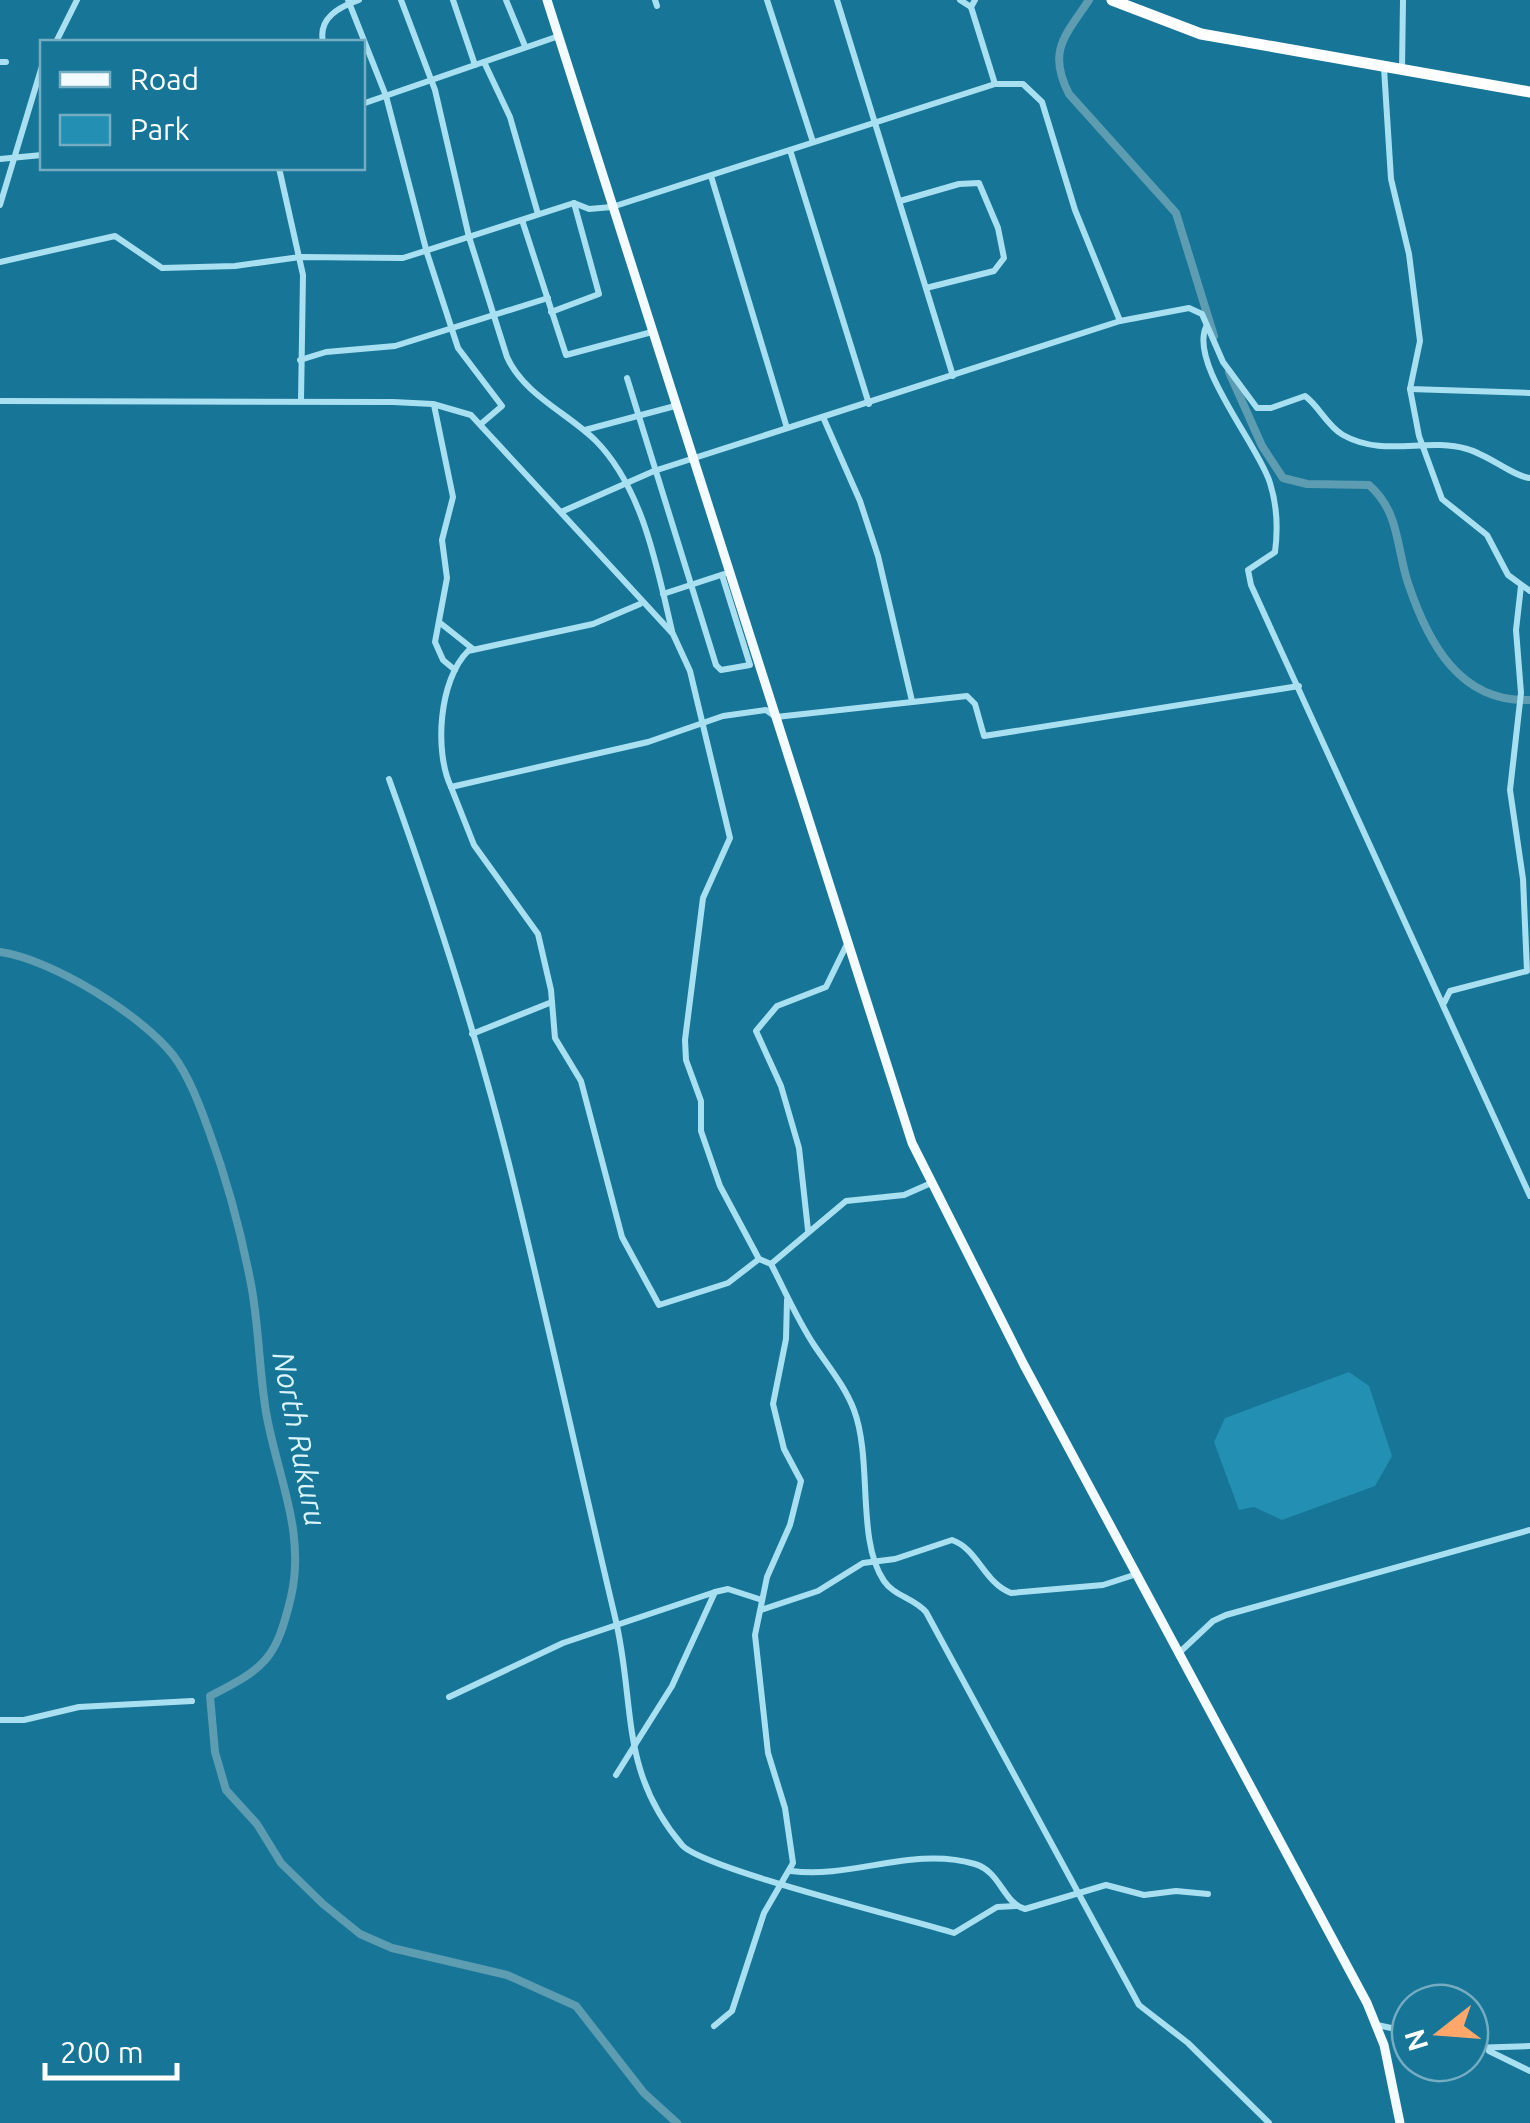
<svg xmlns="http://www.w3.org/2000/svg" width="1530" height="2123" font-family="Ubuntu,sans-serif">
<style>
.green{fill:#238fb2}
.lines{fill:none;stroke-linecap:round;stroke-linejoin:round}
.river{stroke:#5d9cb1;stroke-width:8}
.minor{stroke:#a9e0f1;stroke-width:6}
.major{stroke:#f4fbff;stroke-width:9}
.highway{stroke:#fff;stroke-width:11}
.labels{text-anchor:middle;stroke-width:10;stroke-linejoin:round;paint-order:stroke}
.water-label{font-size:30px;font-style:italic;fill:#daf4fc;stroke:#177597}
</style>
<rect width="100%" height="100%" fill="#177597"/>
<path class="green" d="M1349,1372L1369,1386L1392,1456L1375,1486L1282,1520L1254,1507L1239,1510L1214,1442L1225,1418Z"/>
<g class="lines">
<g class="river">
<path d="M1089,0C1065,36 1047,51 1069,94L1176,213L1214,336"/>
<path d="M1229,372L1262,446L1283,478L1307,484L1369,485C1400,512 1396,547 1408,583C1428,643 1460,703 1530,700"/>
<path d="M0,952C51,959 142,1015 173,1055C189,1076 200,1106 209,1131C227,1180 241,1232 251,1284C259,1326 259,1370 266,1412C277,1476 306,1531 291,1597C276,1660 265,1668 210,1696L215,1752L226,1790L257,1824L281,1863L323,1904L360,1934L392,1948L507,1975L576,2006L644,2093L677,2123"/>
</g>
<g class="minor">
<path d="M348,0L386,96L427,253L458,348L502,406L482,423"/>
<path d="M401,0L435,90L469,237L507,357C524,395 568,413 596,441C643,489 657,567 672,631"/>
<path d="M453,0L475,65"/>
<path d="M506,0L525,46"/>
<path d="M655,0L657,6"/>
<path d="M767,0L813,142"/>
<path d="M837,0L953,376"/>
<path d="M960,0L971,7"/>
<path d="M975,0L971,7L995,84H1023L1042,102L1075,210L1120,321"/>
<path d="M56,42L77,0"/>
<path d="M323,42C318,18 339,7 359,0"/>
<path d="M0,62H6"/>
<path d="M484,62L510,117L538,214"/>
<path d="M1384,68L1391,179L1409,254L1420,341L1410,389L1530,393"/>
<path d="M1402,69L1403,0"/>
<path d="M362,104L556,37"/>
<path d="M790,150L869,404"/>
<path d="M0,159L42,155"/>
<path d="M279,168L303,275L301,400"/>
<path d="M711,176L787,428"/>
<path d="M900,201L959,184L979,183L998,228L1004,258L994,271L926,288"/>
<path d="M0,205L42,66"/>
<path d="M522,220L566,355L652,332"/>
<path d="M0,262L115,236L162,268L235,266L300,257L403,258L574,203L589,209L612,207L995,84"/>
<path d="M551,312L599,294L574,203"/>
<path d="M1206,327C1189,364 1259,446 1270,483C1277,505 1278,529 1275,552L1248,570L1251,585L1530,1196"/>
<path d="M300,360L326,352L395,346L548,298"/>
<path d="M627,378L716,665L721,670L750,665L722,575"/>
<path d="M1410,389L1419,436L1442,499L1487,535L1508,575L1530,591"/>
<path d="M0,401L393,402L433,404L471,415L673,634L690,671L730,838L703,898L685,1040L686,1060L701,1101V1131L720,1186L759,1259L771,1264C785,1291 797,1319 814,1345C828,1366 845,1386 854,1410C873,1461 856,1540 884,1581C894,1596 914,1598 926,1612L1139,2005L1188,2043L1269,2123"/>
<path d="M434,405L453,497L442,540L447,578L435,642L443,660L455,670"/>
<path d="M823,417L860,501L878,556L912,701"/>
<path d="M585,430L675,406"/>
<path d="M561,512L654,471L1120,321L1189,308L1202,314L1223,362L1257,408H1271L1305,396C1319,406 1327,426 1343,435C1384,458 1426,437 1467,449C1489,455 1514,477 1530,478"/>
<path d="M663,594L724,574"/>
<path d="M439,622L473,649"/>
<path d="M389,779C436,909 479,1042 512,1176C548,1323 580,1470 615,1617C636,1703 618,1770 682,1845C703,1869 910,1919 954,1933L997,1907L1016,1906"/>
<path d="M451,787C434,751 439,680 468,651L593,624L640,604"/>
<path d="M1444,1003L1450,991L1527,971L1523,879L1510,790L1521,693L1516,630L1521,586"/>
<path d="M472,1034L552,1002"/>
<path d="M808,1230L799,1148L781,1086L756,1031L777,1006L826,987L847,944"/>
<path d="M759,1259L728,1283L659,1305L622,1237L581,1081L555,1038L551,990L538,934L474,845L451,787L648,742L723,716L766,710L776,717L967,696L975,704L984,736L1299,686"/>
<path d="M771,1264L846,1201L904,1195L929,1184"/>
<path d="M761,1610L818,1591L863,1563L895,1559L952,1540C978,1549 984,1583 1011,1593L1103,1585L1137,1574"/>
<path d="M1180,1652L1213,1621L1226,1615L1530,1530"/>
<path d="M449,1697L563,1643L715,1592"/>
<path d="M0,1720H24L79,1707L192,1701"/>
<path d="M616,1775L672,1686L715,1592L728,1589L762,1600"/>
<path d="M791,1871C853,1879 912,1846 975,1864C1001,1872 1003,1903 1025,1909L1106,1885L1144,1895L1176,1891L1208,1894"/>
<path d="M1377,2025L1410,2032"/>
<path d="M714,2026L732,2011L764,1913L793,1863L785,1808L768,1753L755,1635L767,1577L790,1525L801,1481L784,1449L773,1404L786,1339L787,1300"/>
<path d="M1470,2048L1530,2046"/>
<path d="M1489,2051L1530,2071"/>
</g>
<path class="major" d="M547,0L912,1143L1024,1365L1367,2003L1384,2045L1400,2123"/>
<path class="highway" d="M1112,0L1201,34L1530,92"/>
</g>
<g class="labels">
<g class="water-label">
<text transform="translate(299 1439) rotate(79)" y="10">North Rukuru</text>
</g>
</g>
<rect x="40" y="40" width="325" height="130" fill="#177597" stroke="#74acc1" stroke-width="2.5"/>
<rect x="60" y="72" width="50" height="15" fill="#f4fbff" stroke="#74acc1" stroke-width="2.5"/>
<text x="130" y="90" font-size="30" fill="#ffffff">Road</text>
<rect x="60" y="115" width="50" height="30" fill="#238fb2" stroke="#74acc1" stroke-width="2.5"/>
<text x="130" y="140" font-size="30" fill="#ffffff">Park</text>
<g transform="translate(1440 2033) rotate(253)"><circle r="48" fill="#177597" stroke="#74acc1" stroke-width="2.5"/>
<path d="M0-8L18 38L0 25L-18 38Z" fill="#ffa76a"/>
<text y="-15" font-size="28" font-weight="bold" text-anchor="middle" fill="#ffffff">N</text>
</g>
<path d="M45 2063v15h132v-15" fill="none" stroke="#ffffff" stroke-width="5"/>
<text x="60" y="2063" font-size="30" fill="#ffffff" stroke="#177597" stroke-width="8" paint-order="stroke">200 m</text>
</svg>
